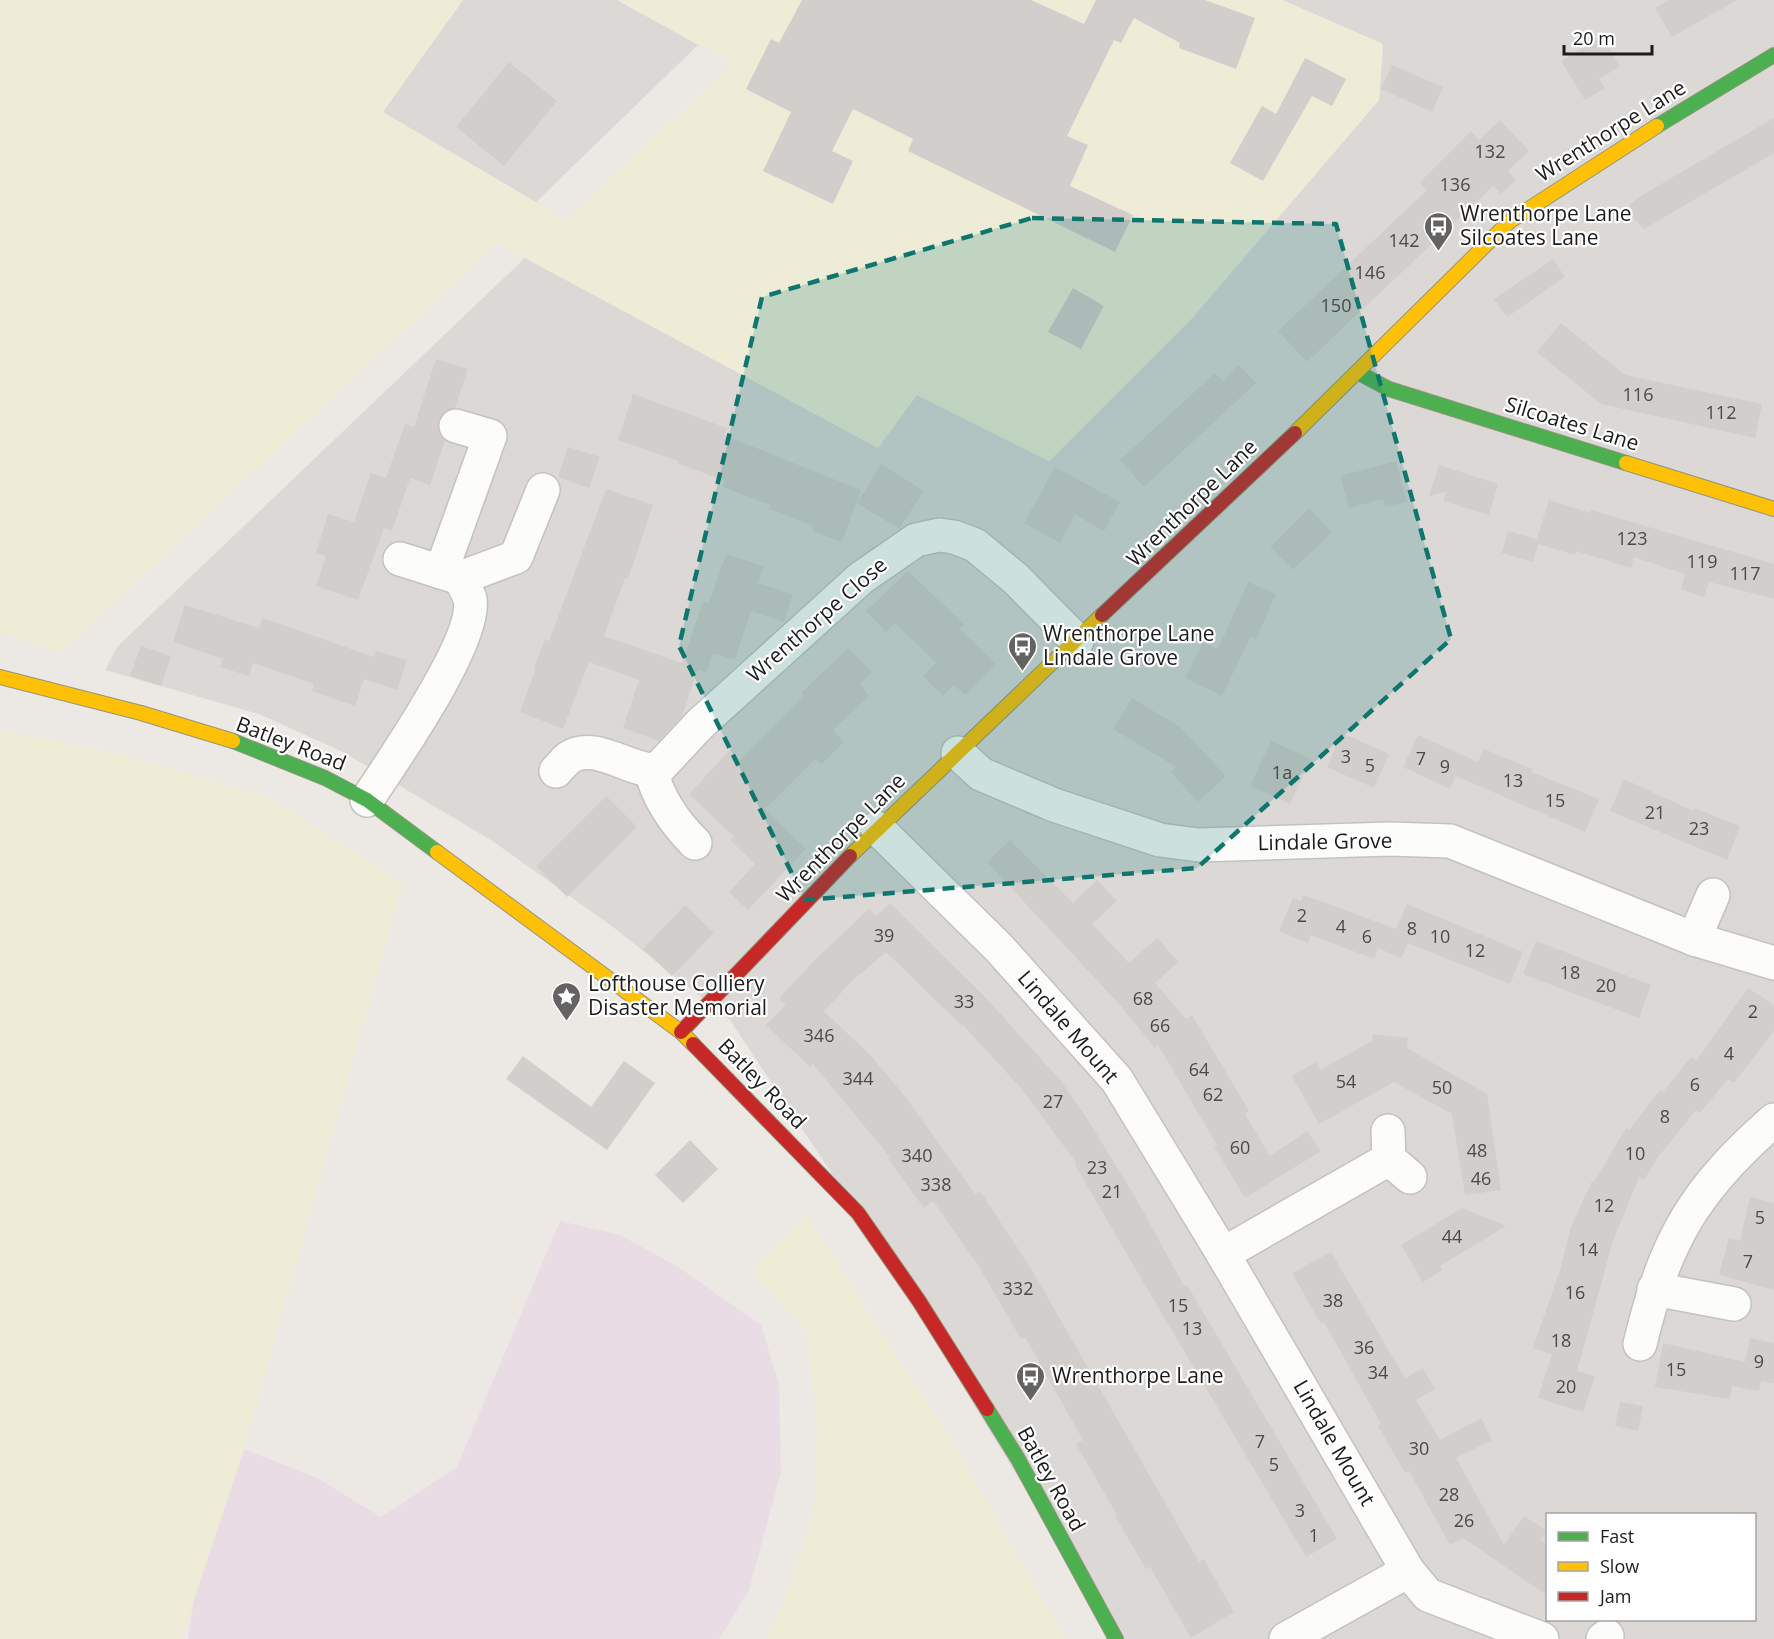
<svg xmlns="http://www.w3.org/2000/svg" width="1774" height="1639" font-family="'Open Sans',sans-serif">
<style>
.residential{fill:#dbd8d6;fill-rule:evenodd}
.industrial{fill:#eadce5}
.farmland{fill:#eeecd6}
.building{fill:#d2cecb}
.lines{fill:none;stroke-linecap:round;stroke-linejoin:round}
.street-casing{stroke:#c4c2c0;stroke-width:36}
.fast-casing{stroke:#96947c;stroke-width:16}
.slow-casing{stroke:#96947c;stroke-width:16}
.jam-casing{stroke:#96947c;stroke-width:16}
.street{stroke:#fcfcfb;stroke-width:33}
.fast{stroke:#4caf50;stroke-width:14}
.slow{stroke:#ffc107;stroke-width:14}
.jam{stroke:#c62828;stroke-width:14}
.marked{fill:#0f766e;fill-opacity:0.2;stroke:#0f766e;stroke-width:4.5;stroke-dasharray:12 8;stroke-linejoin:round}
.labels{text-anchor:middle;stroke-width:4.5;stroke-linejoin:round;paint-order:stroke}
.number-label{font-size:18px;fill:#4a4a49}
.street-label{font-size:21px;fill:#1c1c1c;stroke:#fff}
.poi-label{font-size:21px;fill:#1c1c1c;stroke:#fff;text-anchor:start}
</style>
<rect width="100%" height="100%" fill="#ece8e4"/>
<g class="residential">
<path d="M463,0H617L698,45L536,202L382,112Z"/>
<path d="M1282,0H1774V1639H1116L858,1213L730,1020L613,927L491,840L341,751L259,714L105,670L117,647L526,257L878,447L917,395L1049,461L1193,317L1379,100L1383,44ZM1548,1514H1754V1620H1548Z"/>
</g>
<path class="industrial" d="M560,1221L620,1235L678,1267L761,1325L779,1384L781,1472L749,1590L719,1639H188L194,1599L244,1449L317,1478L381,1517L457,1467Z"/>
<g class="farmland">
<path d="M0,0H463L383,112L566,220L733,63L617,0H1282L1383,44L1379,100L1193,317L1049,461L917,395L878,448L497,243L61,653L0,633Z"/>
<path d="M0,730L112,752L266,796L403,883L244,1449L181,1639H0Z"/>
<path d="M806,1215L952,1440L1065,1639H766L787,1593L814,1512L817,1424L806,1331L752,1271Z"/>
</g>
<g class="building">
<path d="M802,0H1031L1084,24L1096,0H1205L1255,18L1236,69L1179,48L1180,43L1134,18L1121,43L1114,40L1067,136L1088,145L1070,186L1133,215L1115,252L908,151L913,139L853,109L832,151L853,161L833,204L763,171L791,112L746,89L771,39L779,43Z"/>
<path d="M1669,0H1737L1672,37L1655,8Z"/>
<path d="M1602,36L1620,66L1599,79L1605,88L1585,100L1561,61Z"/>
<path d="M1305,58L1346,79L1332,106L1312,96L1263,181L1230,163L1262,106L1276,114Z"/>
<path d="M509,62L557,101L504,166L456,127Z"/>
<path d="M1392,65L1443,87L1432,112L1381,89Z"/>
<path d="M1774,118V153L1644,229L1625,209L1639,197Z"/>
<path d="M1500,120L1529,151L1508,171L1516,180L1501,194L1493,186L1307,362L1278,331L1427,190L1420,182L1471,131L1479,140Z"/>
<path d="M1553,259L1565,277L1507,317L1494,299Z"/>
<path d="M1073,288L1104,306L1081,349L1048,332Z"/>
<path d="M1561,323L1625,375L1762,404L1755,438L1601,404L1537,352Z"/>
<path d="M436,359L468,369L455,408L444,412L438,420V431L445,440L430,485L410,478L392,531L384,528L358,600L316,586L326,556L316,553L328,514L354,522L371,473L386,478L405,424L414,427Z"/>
<path d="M1239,365L1256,383L1144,487L1120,460L1215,373L1223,381Z"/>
<path d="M633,394L727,428L724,435L861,490L842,542L812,531L814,526L769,509L771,505L723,487L725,481L677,463L678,461L618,440Z"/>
<path d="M568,447L600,457L589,488L558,477Z"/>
<path d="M1396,461L1407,502L1385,507L1383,499L1349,508L1340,476Z"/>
<path d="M881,464L924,491L899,529L857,503Z"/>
<path d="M1439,465L1498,484L1489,515L1443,501L1446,492L1429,496Z"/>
<path d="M1055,467L1120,502L1104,531L1075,515L1060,543L1024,523Z"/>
<path d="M606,489L653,505L628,579L625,578L604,636L682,663L703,601L709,603L726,554L764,566L758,583L793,594L784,622L751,611L735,660L713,653L706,673L698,670L682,716L659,741L623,728L639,680L589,662L563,729L520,712L536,668L534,667L545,640L549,641Z"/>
<path d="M1549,500L1590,513L1591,510L1774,564V599L1709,582L1704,597L1681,589L1685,574L1634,557L1631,568L1576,551L1575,555L1538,544L1533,562L1502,553L1508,531L1537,539Z"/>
<path d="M1309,508L1332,532L1293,570L1270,547Z"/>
<path d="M908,571L965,625L960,629L996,664L965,695L954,685L943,696L923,676L936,663L895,623L886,632L866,611Z"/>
<path d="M1248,582L1276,594L1256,639L1251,636L1222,696L1185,678L1203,642L1218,649Z"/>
<path d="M185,605L259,628L263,618L374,657L376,651L407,660L397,690L364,679L355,706L312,691L314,684L253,663L249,676L220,667L223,659L173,642Z"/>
<path d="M141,646L171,656L161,686L130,676Z"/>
<path d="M848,648L872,672L860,684L869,696L833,730L844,742L821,765L815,759L765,809L806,849L748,910L729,892L755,864L730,840L734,837L689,794L730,750L740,760L804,696L801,693Z"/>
<path d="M1132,698L1180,727L1226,776L1198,802L1171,772L1176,767L1113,729Z"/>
<path d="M1342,733L1389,754L1374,788L1327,767Z"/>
<path d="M1418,735L1478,762L1484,749L1532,769L1531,772L1599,799L1585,832L1456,776L1450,789L1403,767Z"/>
<path d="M1271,741L1311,759L1290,804L1250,786Z"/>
<path d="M1624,779L1693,811L1694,808L1740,826L1727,860L1610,811Z"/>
<path d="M606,796L637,827L567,897L536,866Z"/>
<path d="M1010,840L1073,903L1097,880L1117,901L1092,924L1129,963L1157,938L1178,962L1155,983L1186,1019L1192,1015L1249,1111L1245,1114L1270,1156L1307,1131L1321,1151L1245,1198L1214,1146L1217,1145L1158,1045L1155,1048L1119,1004L987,862Z"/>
<path d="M1304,895L1396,929L1407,904L1523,952L1510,984L1408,943L1401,958L1378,948L1374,959L1311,935L1308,943L1279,931L1293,898L1301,901Z"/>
<path d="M890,903L987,999L1061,1081L1088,1120L1137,1200L1184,1286L1187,1285L1337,1539L1306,1557L1142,1280L1075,1165L1077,1164L1021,1088L962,1024L961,1025L886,952L853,980L824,1011L871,1056L904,1095L975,1194L980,1191L1032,1270L1199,1562L1204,1559L1234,1612L1191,1638L1150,1567L1146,1569L1115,1516L1117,1515L1076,1444L1083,1440L1025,1337L1021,1339L978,1265L933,1201L924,1208L888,1159L890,1157L813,1064L810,1067L766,1025L786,1005L779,998L820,955L869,909L876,916Z"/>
<path d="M685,905L714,933L672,976L643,949Z"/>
<path d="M1536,941L1651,985L1639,1018L1523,974Z"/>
<path d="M1748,988L1774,1005V1031L1734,1083L1728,1079L1700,1113L1696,1110L1658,1157L1644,1180L1639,1177L1613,1241L1577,1371L1595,1376L1583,1412L1538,1398L1552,1354L1533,1348L1560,1270L1571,1227L1592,1181L1594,1182L1626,1128L1629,1130L1660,1090L1663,1092L1691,1057L1696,1061Z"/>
<path d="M1373,1034L1408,1038L1407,1048L1487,1094L1501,1190L1465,1195L1452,1114L1394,1082L1319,1124L1292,1076L1316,1062L1320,1070L1372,1041Z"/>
<path d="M523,1056L591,1107L624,1061L655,1083L607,1150L506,1079Z"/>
<path d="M690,1140L718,1169L683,1203L655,1175Z"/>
<path d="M1750,1197L1774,1203V1290L1719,1275L1729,1238L1740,1241Z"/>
<path d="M1462,1208L1506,1226L1440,1266L1442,1270L1423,1282L1401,1245Z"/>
<path d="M1331,1252L1405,1378L1423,1368L1435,1389L1416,1400L1440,1440L1481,1418L1492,1440L1456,1458L1504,1545L1524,1516L1547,1531L1541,1540L1548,1545V1596L1463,1538L1450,1545L1409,1471L1405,1473L1378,1426L1381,1424L1324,1322L1321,1324L1292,1273Z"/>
<path d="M1750,1338L1774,1343V1383L1761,1381L1759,1391L1732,1386L1730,1399L1655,1387L1663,1343L1745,1362Z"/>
<path d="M1620,1402L1643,1406L1638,1431L1615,1426Z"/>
</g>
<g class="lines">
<defs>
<g id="street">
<path d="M441,572L490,436L456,426"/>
<path d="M460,578L516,557L543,490"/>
<path d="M958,753L981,774L1054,805L1160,840L1199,845L1390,839L1450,841L1694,939L1774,963"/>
<path d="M651,770C658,799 674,822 695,843"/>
<path d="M556,771C560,767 565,760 570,757C595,741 631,772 657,770L700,724L861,578L916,540L939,535L954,537L975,545L1016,579L1077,641"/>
<path d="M367,800C391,763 478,640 470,599C468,592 463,584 460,578L400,559"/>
<path d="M877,828L999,948L1117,1080L1223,1254L1408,1571L1428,1595L1542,1639"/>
<path d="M1694,939L1713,895"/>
<path d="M1388,1131L1389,1159L1410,1177"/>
<path d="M1223,1254L1389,1159"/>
<path d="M1654,1289L1734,1304"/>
<path d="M1640,1344C1665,1240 1694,1190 1774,1120"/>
<path d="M1286,1639L1408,1571"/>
<path d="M1603,1639L1607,1636"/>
</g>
<g id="fast">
<path d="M1657,126L1774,55"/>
<path d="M1359,373L1389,389L1626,463"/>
<path d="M233,741L325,778L367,800L437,852"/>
<path d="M987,1409L1018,1459L1116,1639"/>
</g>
<g id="slow">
<path d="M1295,433L1510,221L1657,126"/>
<path d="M1626,463L1774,509"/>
<path d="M0,677L141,713L233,741"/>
<path d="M437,852L681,1032L693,1044"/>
<path d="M850,856L1102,615"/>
</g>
<g id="jam">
<path d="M1102,615L1295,433"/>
<path d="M681,1032L850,856"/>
<path d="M693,1044L858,1213L919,1301L987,1409"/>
</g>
</defs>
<use href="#street" class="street-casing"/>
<use href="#fast" class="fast-casing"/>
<use href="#slow" class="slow-casing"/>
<use href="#jam" class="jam-casing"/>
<use href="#street" class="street"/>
<use href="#fast" class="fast"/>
<use href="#slow" class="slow"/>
<use href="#jam" class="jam"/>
</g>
<path class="marked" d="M1032,218L1336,224L1451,639L1197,868L805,900L679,646L762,297Z"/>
<defs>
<symbol id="bus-pin" viewBox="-11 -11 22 30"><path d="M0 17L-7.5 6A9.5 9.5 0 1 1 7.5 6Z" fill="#656362" stroke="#fff"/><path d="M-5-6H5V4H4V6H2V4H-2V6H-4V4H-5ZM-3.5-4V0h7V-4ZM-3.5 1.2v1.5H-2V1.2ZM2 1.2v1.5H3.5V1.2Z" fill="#fff"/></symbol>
<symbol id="sight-pin" viewBox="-11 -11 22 30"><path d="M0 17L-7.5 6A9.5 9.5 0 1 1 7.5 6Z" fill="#656362" stroke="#fff"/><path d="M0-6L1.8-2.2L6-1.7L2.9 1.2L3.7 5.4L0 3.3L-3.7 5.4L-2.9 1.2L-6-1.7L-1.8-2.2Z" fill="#fff"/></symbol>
</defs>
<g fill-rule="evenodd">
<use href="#bus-pin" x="1422" y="210" width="33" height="45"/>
<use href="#bus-pin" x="1006" y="630" width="33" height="45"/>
<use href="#sight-pin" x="550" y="980" width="33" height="45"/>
<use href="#bus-pin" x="1014" y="1360" width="33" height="45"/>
</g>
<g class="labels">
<g class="number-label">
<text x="1490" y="158">132</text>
<text x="1455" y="191">136</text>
<text x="1404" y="247">142</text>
<text x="1370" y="279">146</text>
<text x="1336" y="312">150</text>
<text x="1638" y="401">116</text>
<text x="1721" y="419">112</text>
<text x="1632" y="545">123</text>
<text x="1702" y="568">119</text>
<text x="1745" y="580">117</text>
<text x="1346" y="763">3</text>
<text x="1421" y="765">7</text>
<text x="1370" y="772">5</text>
<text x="1445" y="773">9</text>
<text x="1282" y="779">1a</text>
<text x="1513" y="787">13</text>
<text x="1555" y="807">15</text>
<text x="1655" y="819">21</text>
<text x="1699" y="835">23</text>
<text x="1302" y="922">2</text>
<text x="1341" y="933">4</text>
<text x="1412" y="935">8</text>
<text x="884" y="942">39</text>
<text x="1367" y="943">6</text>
<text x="1440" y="943">10</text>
<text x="1475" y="957">12</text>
<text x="1570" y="979">18</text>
<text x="1606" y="992">20</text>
<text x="1143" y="1005">68</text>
<text x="964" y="1008">33</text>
<text x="1753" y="1018">2</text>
<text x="1160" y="1032">66</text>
<text x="819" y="1042">346</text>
<text x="1729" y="1060">4</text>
<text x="1199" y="1076">64</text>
<text x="858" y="1085">344</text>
<text x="1346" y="1088">54</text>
<text x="1695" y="1091">6</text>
<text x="1442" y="1094">50</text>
<text x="1213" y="1101">62</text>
<text x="1053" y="1108">27</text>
<text x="1665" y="1123">8</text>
<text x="1240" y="1154">60</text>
<text x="1477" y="1157">48</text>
<text x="1635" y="1160">10</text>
<text x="917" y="1162">340</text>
<text x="1097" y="1174">23</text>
<text x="1481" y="1185">46</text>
<text x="936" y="1191">338</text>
<text x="1112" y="1198">21</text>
<text x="1604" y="1212">12</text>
<text x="1760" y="1224">5</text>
<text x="1452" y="1243">44</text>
<text x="1588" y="1256">14</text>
<text x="1748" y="1268">7</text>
<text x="1018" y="1295">332</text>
<text x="1575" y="1299">16</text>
<text x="1333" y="1307">38</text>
<text x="1178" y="1312">15</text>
<text x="1192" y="1335">13</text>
<text x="1561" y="1347">18</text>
<text x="1364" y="1354">36</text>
<text x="1759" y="1368">9</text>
<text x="1676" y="1376">15</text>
<text x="1378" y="1379">34</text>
<text x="1566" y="1393">20</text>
<text x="1260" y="1448">7</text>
<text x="1419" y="1455">30</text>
<text x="1274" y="1471">5</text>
<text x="1449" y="1501">28</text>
<text x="1300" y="1517">3</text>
<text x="1464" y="1527">26</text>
<text x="1314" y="1542">1</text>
</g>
<g class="street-label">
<text transform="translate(1611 131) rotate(-32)" y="7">Wrenthorpe Lane</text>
<text transform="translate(1572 424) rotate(17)" y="7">Silcoates Lane</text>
<text transform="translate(1192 503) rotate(-44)" y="7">Wrenthorpe Lane</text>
<text transform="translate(817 620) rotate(-41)" y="7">Wrenthorpe Close</text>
<text transform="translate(291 744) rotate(21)" y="7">Batley Road</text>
<text transform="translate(841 838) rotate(-45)" y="7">Wrenthorpe Lane</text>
<text transform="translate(1325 842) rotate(-1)" y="7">Lindale Grove</text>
<text transform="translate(1068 1027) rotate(49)" y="7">Lindale Mount</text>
<text transform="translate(762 1084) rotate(46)" y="7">Batley Road</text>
<text transform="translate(1334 1443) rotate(60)" y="7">Lindale Mount</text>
<text transform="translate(1051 1479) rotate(61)" y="7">Batley Road</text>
</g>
<g class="poi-label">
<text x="1460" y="221">Wrenthorpe Lane<tspan x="1460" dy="24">Silcoates Lane</tspan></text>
<text x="1043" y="641">Wrenthorpe Lane<tspan x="1043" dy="24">Lindale Grove</tspan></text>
<text x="588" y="991">Lofthouse Colliery<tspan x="588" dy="24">Disaster Memorial</tspan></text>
<text x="1052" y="1383">Wrenthorpe Lane</text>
</g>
</g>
<rect x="1546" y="1513" width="210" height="108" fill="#ffffff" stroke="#a4a4a4" stroke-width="1.5"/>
<rect x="1558" y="1532" width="30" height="9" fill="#4caf50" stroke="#a4a4a4" stroke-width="1.5"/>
<text x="1600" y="1543" font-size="18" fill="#1c1c1c">Fast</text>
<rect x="1558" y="1562" width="30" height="9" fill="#ffc107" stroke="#a4a4a4" stroke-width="1.5"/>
<text x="1600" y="1573" font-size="18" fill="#1c1c1c">Slow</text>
<rect x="1558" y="1592" width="30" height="9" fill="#c62828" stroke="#a4a4a4" stroke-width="1.5"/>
<text x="1600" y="1603" font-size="18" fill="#1c1c1c">Jam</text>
<path d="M1564 45v9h88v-9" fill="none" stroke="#1c1c1c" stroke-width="3"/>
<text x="1573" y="45" font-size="18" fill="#1c1c1c" stroke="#ffffff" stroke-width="4.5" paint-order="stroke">20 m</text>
</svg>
